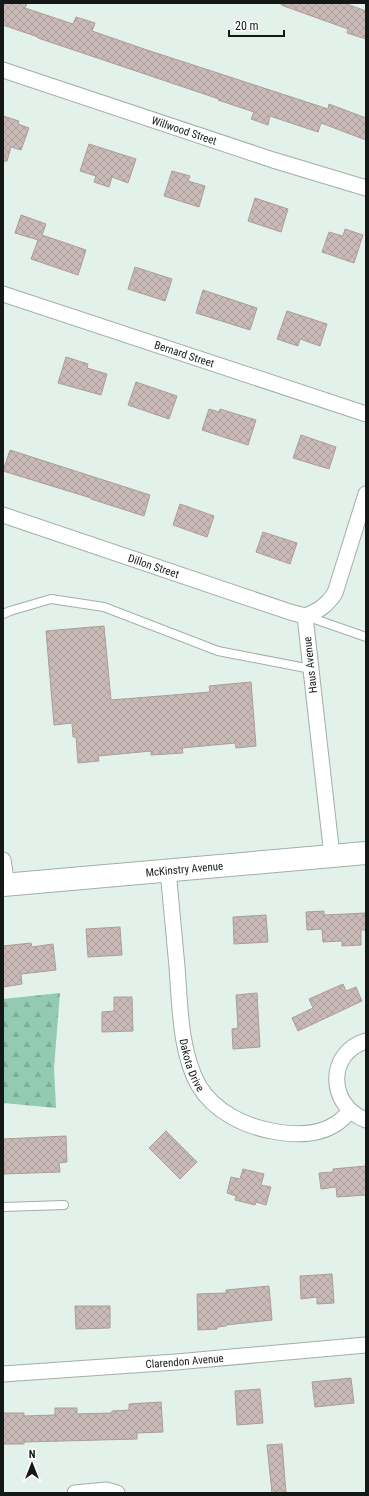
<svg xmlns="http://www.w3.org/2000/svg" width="369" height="1496" font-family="'Roboto Condensed',sans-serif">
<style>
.forest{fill:url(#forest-firs)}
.building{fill:url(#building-cross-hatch);stroke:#ab9d9a}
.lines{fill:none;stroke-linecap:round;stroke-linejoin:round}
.lane-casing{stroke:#a2afa9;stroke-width:10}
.street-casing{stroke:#a2afa9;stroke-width:17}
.secondary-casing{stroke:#a2afa9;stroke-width:24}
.lane{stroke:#fff;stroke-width:8}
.street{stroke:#fff;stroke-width:15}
.secondary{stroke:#fff;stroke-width:22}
.labels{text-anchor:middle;stroke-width:3;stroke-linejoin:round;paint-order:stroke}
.street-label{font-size:11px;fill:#141917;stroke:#fff}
</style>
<defs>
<pattern id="forest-firs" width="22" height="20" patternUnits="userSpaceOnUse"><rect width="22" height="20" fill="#92cbb2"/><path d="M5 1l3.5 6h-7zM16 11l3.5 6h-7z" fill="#7dae98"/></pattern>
<pattern id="building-cross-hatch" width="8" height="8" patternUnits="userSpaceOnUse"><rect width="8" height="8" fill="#c9bab7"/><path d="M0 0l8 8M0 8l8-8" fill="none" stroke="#ac9f9d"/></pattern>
</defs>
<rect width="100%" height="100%" fill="#e3f1eb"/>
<path class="forest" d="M60,993L54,1068L56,1108L3,1103V999Z"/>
<g class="building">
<path d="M3,3H27L25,8L73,24L76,17L95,23L92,31L144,49L328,109L329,104L366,118V140L321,123L318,132L270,116L268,125L251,119L254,112L218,100L219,99L38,38V37L3,25Z"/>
<path d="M282,3H344L366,11V39L347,33L348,29L281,5Z"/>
<path d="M3,116L19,121L18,124L29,128L21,150L11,147L7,161H3Z"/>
<path d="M89,144L136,159L128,183L112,177L109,187L94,182L96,176L80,171Z"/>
<path d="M172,171L190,176L188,181L205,186L199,207L164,196Z"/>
<path d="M255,198L288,209L281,232L248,221Z"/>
<path d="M21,215L46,224L42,235L86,250L78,275L31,259L38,240L15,233Z"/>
<path d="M345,229L363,235L354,263L322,252L329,232L343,236Z"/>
<path d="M135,267L172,279L165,301L128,289Z"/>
<path d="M203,290L257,308L250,330L196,313Z"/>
<path d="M287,311L327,324L320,346L300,339L298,346L277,339Z"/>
<path d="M66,357L88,364L87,368L107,374L101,395L58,383Z"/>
<path d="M136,382L177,396L169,419L128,405Z"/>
<path d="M209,409L219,412L220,409L256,420L248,445L202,430Z"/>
<path d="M301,435L336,447L329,469L293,458Z"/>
<path d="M10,450L150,495L144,516L91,499V498L3,471Z"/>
<path d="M180,504L214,516L207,537L173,525Z"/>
<path d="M263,532L297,543L290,564L256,552Z"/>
<path d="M104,626L111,700L210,692L209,686L251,682L256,746L236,748L235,743L182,748L183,753L151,755V751L98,756L99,761L78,763L76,737H73L72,723L54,725L46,631Z"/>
<path d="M324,911V915L366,913V930H361V945L342,946V941L323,942L322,929L307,930L306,912Z"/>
<path d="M266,915L268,942L234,944L233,917Z"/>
<path d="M120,927L122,955L88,957L86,929Z"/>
<path d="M31,943L32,947L53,944L56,970L21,974L22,984L3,987V946Z"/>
<path d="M343,984L346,991L356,987L362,1001L298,1031L292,1018L313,1008L309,999Z"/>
<path d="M257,993L260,1047L233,1049L232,1029L238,1028L236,995Z"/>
<path d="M114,997H132L133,1031L102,1032V1012L114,1011Z"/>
<path d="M166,1131L197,1162L180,1179L149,1148Z"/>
<path d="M66,1136L67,1162L59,1163L60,1172L4,1174L3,1139Z"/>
<path d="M366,1166V1195L337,1197L336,1187L321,1189L319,1173L333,1172V1169Z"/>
<path d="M243,1169L264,1174L261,1185L271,1187L266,1205L256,1202L255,1205L235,1200L236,1196L227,1193L231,1177L240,1179Z"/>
<path d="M332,1274L334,1303L317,1304V1297L301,1299L300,1276Z"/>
<path d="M269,1286L272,1320L226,1325V1326L217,1327V1329L198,1330L197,1294L226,1293V1290Z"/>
<path d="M75,1306H110V1328L76,1329Z"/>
<path d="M351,1378L354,1403L315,1407L312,1382Z"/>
<path d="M260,1389L263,1423L237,1425L235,1391Z"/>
<path d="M161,1402L163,1432L137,1433V1439L24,1442V1444H3V1413H24V1416L55,1415V1408H77V1414L112,1413V1411L129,1410V1404Z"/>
<path d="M282,1444L286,1493H272L267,1445Z"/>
</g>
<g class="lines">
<defs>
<g id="lane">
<path d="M3,614L10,611L51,599L104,607L218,651L311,669"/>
<path d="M306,616L366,637"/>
<path d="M3,1207L64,1205"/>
</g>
<g id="street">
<path id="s1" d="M3,70L273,160L366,188"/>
<path id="s2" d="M3,294L366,414"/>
<path id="s3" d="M3,515L290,612L305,616"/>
<path d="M332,856L305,616C319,611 327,605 335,593L366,494"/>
<path d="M3,860L7,885"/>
<path id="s4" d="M168,870C171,903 174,935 177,967C180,1005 180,1053 199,1086C214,1111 244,1126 272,1131C293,1135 319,1136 337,1123C342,1120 346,1115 350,1111"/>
<path d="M366,1041C326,1053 328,1106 366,1120"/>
<path id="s5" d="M3,1374L176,1362L366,1345"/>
<path d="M75,1493L106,1490L117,1493"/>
</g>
<g id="secondary">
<path id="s6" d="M3,885L366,853"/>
</g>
</defs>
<use href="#lane" class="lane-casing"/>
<use href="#street" class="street-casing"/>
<use href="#secondary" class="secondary-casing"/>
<use href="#lane" class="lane"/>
<use href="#street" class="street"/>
<use href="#secondary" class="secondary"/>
</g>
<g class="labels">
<g class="street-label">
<text dy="4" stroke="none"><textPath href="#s1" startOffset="191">Willwood Street</textPath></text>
<text dy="4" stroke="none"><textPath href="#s2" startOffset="191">Bernard Street</textPath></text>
<text dy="4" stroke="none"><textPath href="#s3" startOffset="159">Dillon Street</textPath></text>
<text transform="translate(310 665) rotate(-96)" y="4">Haus Avenue</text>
<text dy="4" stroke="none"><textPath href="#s6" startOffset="182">McKinstry Avenue</textPath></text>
<text dy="4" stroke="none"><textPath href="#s4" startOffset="197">Dakota Drive</textPath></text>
<text dy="4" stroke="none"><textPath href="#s5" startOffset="182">Clarendon Avenue</textPath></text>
</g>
</g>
<rect width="369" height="1496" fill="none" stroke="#141917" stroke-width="8"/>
<g transform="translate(32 1464)" stroke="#ffffff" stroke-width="3" paint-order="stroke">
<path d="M0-3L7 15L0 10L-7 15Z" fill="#141917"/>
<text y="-6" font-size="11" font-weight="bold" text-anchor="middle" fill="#141917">N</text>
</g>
<path d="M229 30v6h55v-6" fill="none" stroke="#141917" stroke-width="2"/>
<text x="235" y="30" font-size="12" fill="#141917" stroke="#ffffff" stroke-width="3" paint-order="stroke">20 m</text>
</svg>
